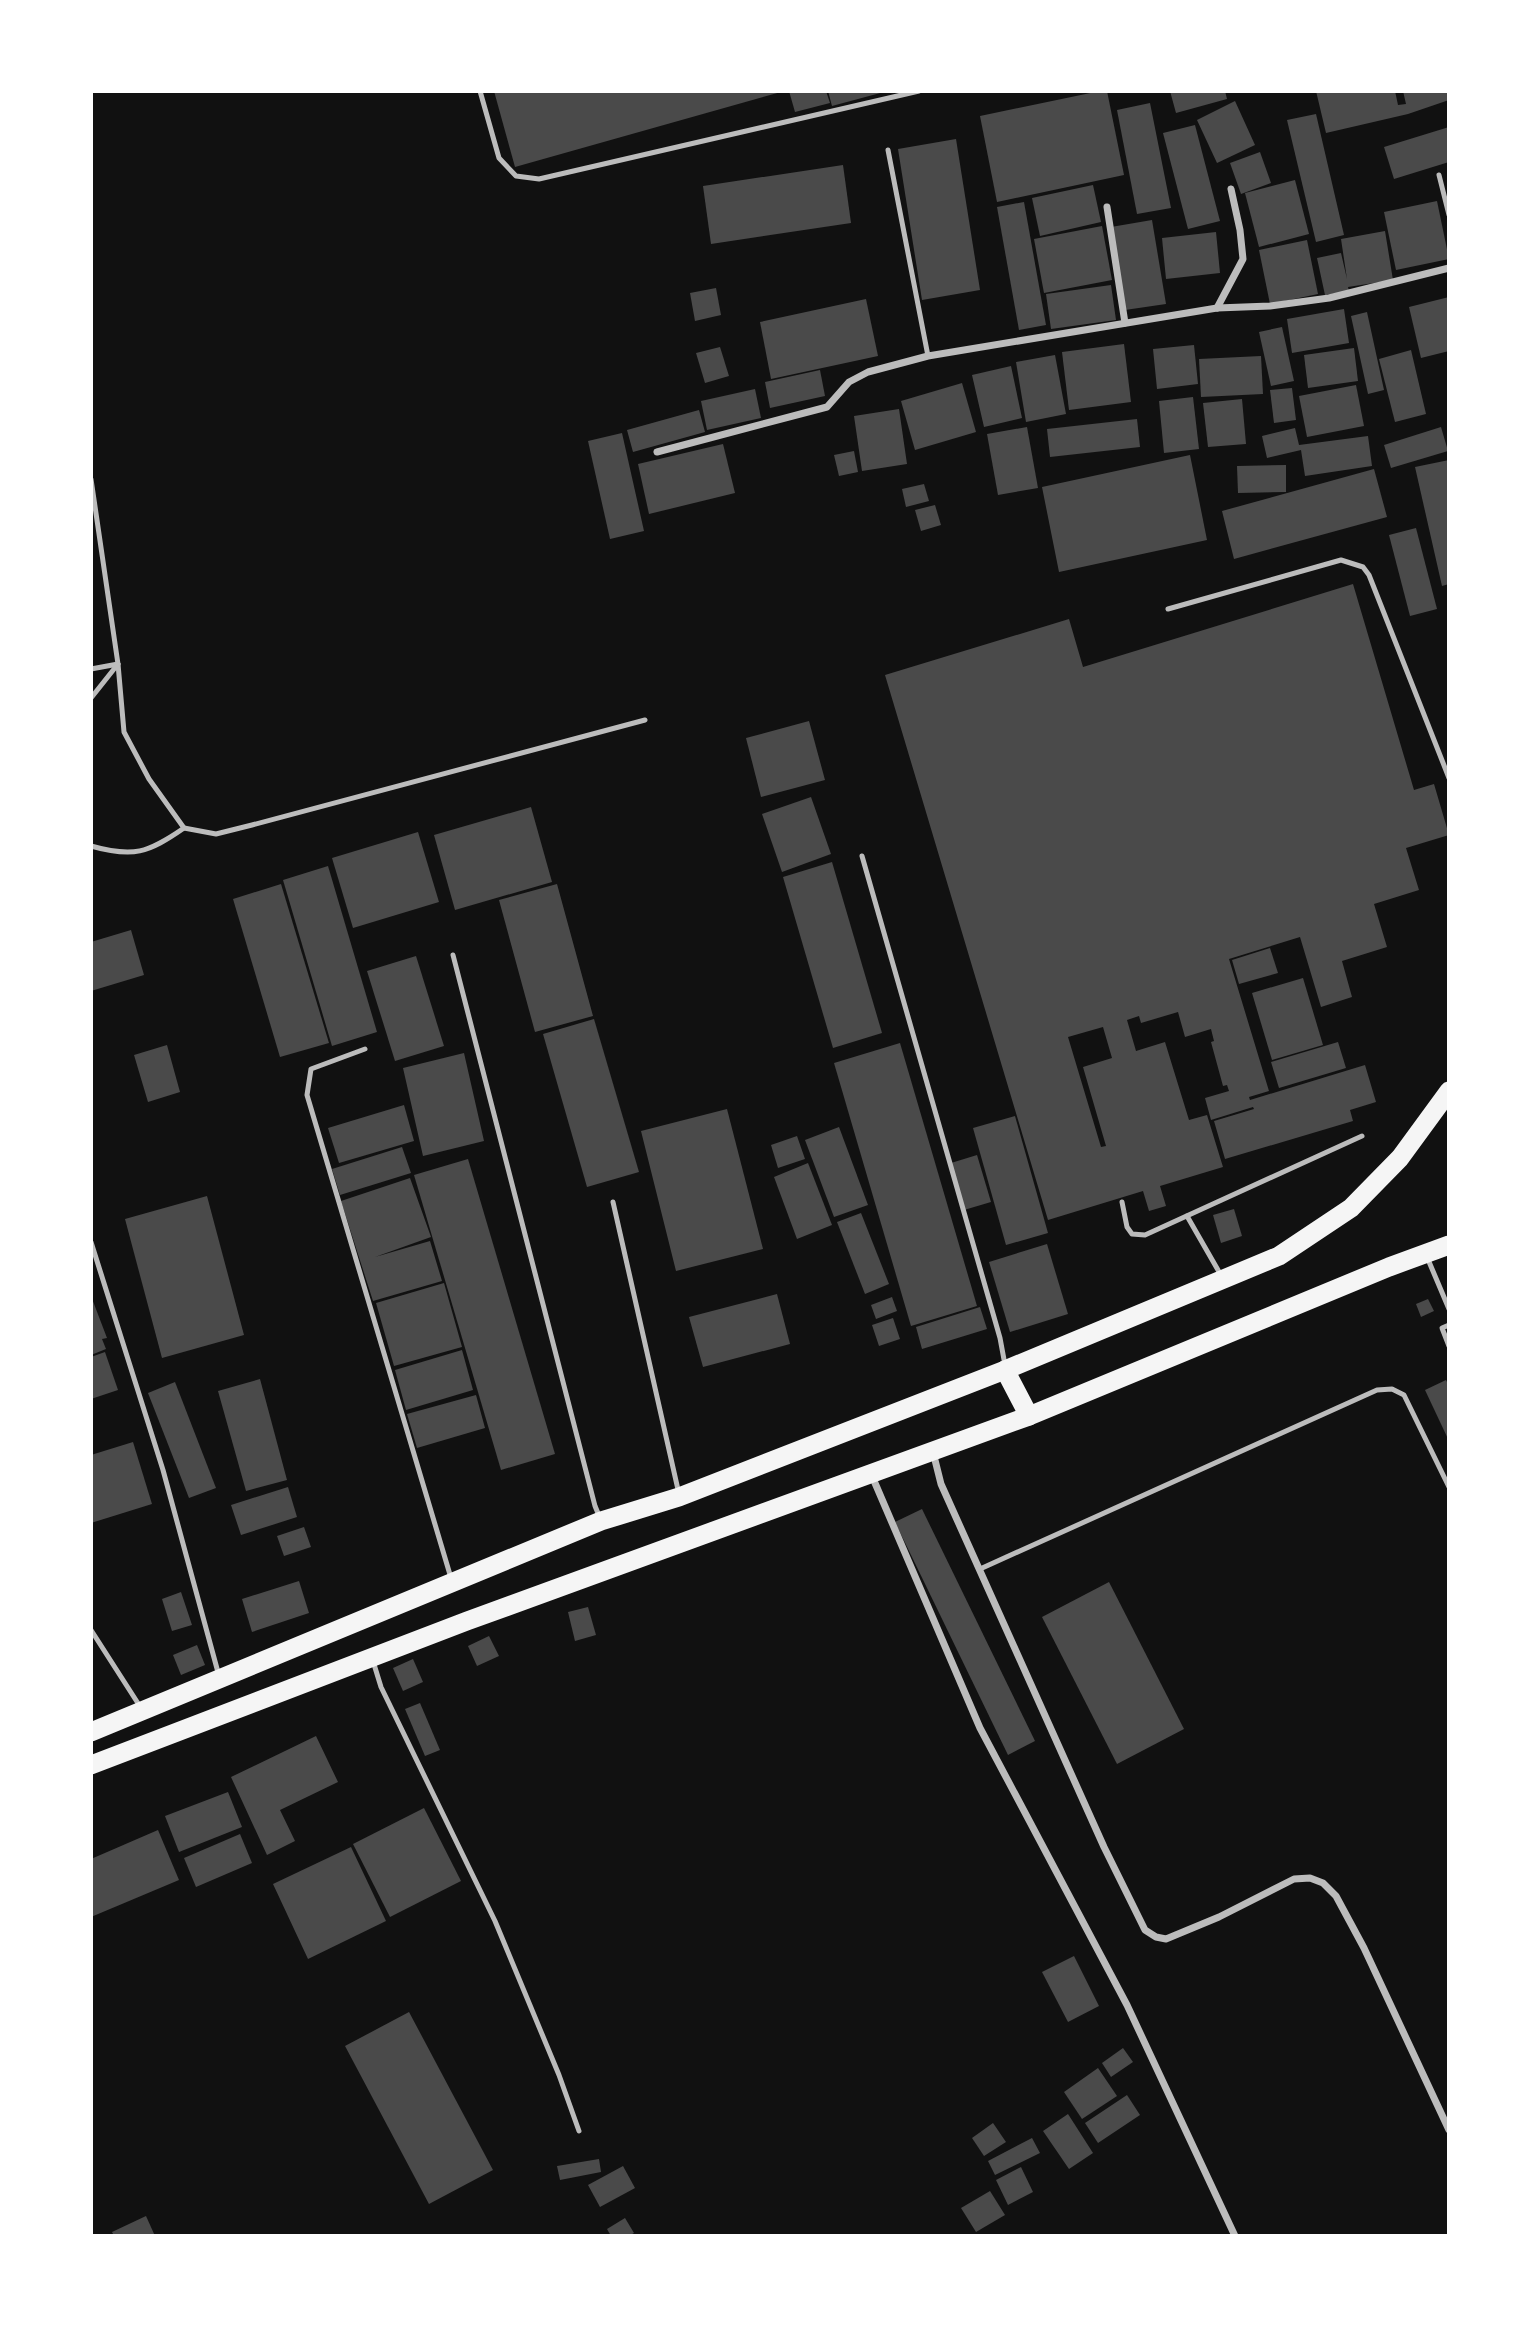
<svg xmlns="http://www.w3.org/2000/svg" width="1540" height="2327" font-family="Ubuntu,sans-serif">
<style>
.building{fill:#4a4a4a;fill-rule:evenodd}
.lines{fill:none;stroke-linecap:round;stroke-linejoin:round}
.service{stroke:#bcbcbc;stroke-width:5}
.minor{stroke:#bcbcbc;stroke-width:7}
.trunk{stroke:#f5f5f5;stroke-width:19}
</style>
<rect width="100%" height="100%" fill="#111"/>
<g class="building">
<path d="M494,91H781V92L515,167Z"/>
<path d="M789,91H826L830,103L795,112Z"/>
<path d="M828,91H884V92L832,106Z"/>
<path d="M1100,91H1107L1124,175L997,202L980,116Z"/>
<path d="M1170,91H1225L1227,99L1176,113Z"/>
<path d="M1316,91H1395L1398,105L1406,104L1403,91H1449V100L1408,114L1326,133Z"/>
<path d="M1235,101L1255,145L1217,163L1197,120Z"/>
<path d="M1150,103L1171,208L1137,214L1117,110Z"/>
<path d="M1316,114L1344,235L1316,242L1287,120Z"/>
<path d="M1195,125L1220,221L1188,229L1163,133Z"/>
<path d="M1449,127V162L1394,179L1384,147Z"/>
<path d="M956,139L980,290L922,300L898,149Z"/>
<path d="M1260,152L1271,183L1241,194L1230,163Z"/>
<path d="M843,165L851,223L711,244L703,186Z"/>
<path d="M1295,180L1309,234L1259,247L1245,193Z"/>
<path d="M1093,185L1101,222L1040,236L1032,198Z"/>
<path d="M1437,201L1449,259L1396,270L1384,212Z"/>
<path d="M1024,202L1046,325L1019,330L997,207Z"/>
<path d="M1152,220L1166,304L1125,310L1111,227Z"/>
<path d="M1102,226L1112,280L1044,293L1034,239Z"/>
<path d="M1385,231L1393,280L1348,287L1349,291L1325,295L1317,258L1341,253L1347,279L1341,239Z"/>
<path d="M1216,232L1220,273L1166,279L1162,238Z"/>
<path d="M1307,240L1318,294L1270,304L1259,250Z"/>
<path d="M1111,285L1116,320L1051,329L1046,294Z"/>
<path d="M716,288L721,315L695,321L690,293Z"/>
<path d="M1449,297V351L1421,358L1409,307Z"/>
<path d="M866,299L878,356L771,379L760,322Z"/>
<path d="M1344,309L1349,343L1292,353L1287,319Z"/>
<path d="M1367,312L1384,390L1368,394L1351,316Z"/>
<path d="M1282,327L1294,381L1271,386L1259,332Z"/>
<path d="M1124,344L1131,402L1069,410L1062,352Z"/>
<path d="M1194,345L1198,384L1157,389L1153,349Z"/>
<path d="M720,347L729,376L705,383L696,353Z"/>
<path d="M1354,348L1358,381L1308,388L1304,355Z"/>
<path d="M1411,350L1426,414L1395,422L1379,359Z"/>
<path d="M1055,355L1066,414L1026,422L1016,362Z"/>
<path d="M1261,356L1263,394L1201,397L1199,359Z"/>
<path d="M1011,366L1022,418L984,427L972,375Z"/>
<path d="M820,370L825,396L770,408L765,382Z"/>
<path d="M962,383L976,432L915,450L901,401Z"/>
<path d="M1356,385L1364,426L1307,437L1299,396Z"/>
<path d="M1292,388L1296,420L1274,423L1270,390Z"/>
<path d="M755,389L761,418L707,430L701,401Z"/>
<path d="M1193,397L1199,449L1164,453L1159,401Z"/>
<path d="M1242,399L1246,444L1208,447L1203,403Z"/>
<path d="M899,409L907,464L862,471L854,416Z"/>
<path d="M699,410L705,432L633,452L627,430Z"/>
<path d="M1137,419L1140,447L1050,457L1047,429Z"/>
<path d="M1027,427L1038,488L998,495L987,434Z"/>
<path d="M1441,427L1448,451L1391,468L1384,445Z"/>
<path d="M1295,428L1299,445L1368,436L1372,466L1305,476L1301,450L1267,458L1262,436Z"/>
<path d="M622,433L644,531L610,539L588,441Z"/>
<path d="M723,444L735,493L649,514L638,464Z"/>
<path d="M854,451L858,472L839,476L834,455Z"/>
<path d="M1190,455L1207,540L1059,572L1042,487Z"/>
<path d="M1449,460V584L1442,586L1415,467Z"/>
<path d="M1286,465V492L1238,493L1237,466Z"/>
<path d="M1374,469L1387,517L1234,559L1222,511Z"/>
<path d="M924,484L929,501L906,507L902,489Z"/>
<path d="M935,505L941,525L921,531L915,510Z"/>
<path d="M1416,528L1437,609L1410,616L1389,535Z"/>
<path d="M1353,584L1414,790L1434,784L1449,835L1406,848L1419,890L1374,904L1387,947L1342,961L1352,997L1321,1007L1300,937L1229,959L1269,1091L1249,1097L1250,1100L1365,1065L1376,1102L1350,1110L1353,1121L1225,1159L1214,1121L1254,1109L1253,1107L1211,1120L1205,1098L1229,1091L1227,1085L1223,1086L1211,1042L1214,1041L1211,1029L1185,1037L1178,1012L1141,1023L1139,1016L1127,1020L1136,1051L1165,1042L1189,1120L1207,1115L1223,1167L1160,1186L1166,1206L1149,1211L1143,1191L1048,1220L885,675L1069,619L1083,667ZM1103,1027L1112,1058L1083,1067L1106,1146L1101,1147L1068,1037Z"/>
<path d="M809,721L825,780L761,797L746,738Z"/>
<path d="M811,797L831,854L782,872L762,814Z"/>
<path d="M531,807L552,882L455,910L434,835Z"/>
<path d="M418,832L439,902L353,928L332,858Z"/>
<path d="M832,862L882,1033L833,1048L783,877Z"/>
<path d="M328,866L377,1032L332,1046L283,880Z"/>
<path d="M281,884L329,1043L280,1057L233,899Z"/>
<path d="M557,884L593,1016L535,1032L499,900Z"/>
<path d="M131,930L144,975L91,991V942Z"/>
<path d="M1270,948L1278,973L1239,984L1232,960Z"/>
<path d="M416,956L444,1046L395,1061L367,971Z"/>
<path d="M1303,978L1323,1045L1272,1060L1252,993Z"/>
<path d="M594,1019L639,1172L587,1187L543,1034Z"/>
<path d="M1338,1042L1346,1068L1279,1088L1271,1062Z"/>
<path d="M900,1043L977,1306L911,1326L834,1063Z"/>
<path d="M167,1045L180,1092L148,1102L134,1055Z"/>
<path d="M464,1053L484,1141L423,1156L403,1068Z"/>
<path d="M404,1105L414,1141L339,1163L328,1128Z"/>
<path d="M727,1109L763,1249L676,1271L641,1131Z"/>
<path d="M1015,1116L1048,1233L1006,1245L973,1128Z"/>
<path d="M839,1127L868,1205L834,1217L805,1140Z"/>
<path d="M797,1136L805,1159L778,1168L771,1145Z"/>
<path d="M402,1147L411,1173L340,1195L332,1169Z"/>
<path d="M977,1155L991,1202L964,1210L951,1163Z"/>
<path d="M468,1159L555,1454L501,1470L414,1175Z"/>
<path d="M808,1163L832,1225L797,1239L774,1177Z"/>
<path d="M410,1178L431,1237L375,1257L430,1241L442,1281L373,1301L341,1201Z"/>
<path d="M207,1196L244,1335L162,1358L125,1219Z"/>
<path d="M1234,1209L1242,1236L1221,1243L1213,1215Z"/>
<path d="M861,1213L889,1284L865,1294L837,1222Z"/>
<path d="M1047,1244L1068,1314L1010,1332L989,1262Z"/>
<path d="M444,1283L462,1347L394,1366L376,1303Z"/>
<path d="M777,1294L790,1344L703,1367L689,1317Z"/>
<path d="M91,1296L107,1338L102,1339L106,1349L91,1355Z"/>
<path d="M892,1297L897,1311L876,1319L871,1305Z"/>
<path d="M1428,1299L1434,1311L1421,1317L1416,1304Z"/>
<path d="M980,1307L987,1329L922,1349L916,1327Z"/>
<path d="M893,1318L900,1339L879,1346L872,1325Z"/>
<path d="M462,1350L473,1390L406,1410L395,1370Z"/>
<path d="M105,1352L118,1390L91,1399V1357Z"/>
<path d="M260,1379L287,1480L246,1491L218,1391Z"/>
<path d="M1446,1380L1449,1386V1441L1425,1390Z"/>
<path d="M175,1382L216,1488L189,1498L148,1393Z"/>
<path d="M476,1395L485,1428L417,1448L407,1414Z"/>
<path d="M133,1442L152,1504L91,1523V1455Z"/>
<path d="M288,1487L297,1517L241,1535L231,1505Z"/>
<path d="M922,1509L1035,1741L1008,1755L895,1522Z"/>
<path d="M304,1527L311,1547L284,1556L277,1536Z"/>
<path d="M299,1581L309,1613L252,1632L242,1599Z"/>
<path d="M1109,1582L1184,1729L1117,1764L1042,1617Z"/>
<path d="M181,1592L192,1625L172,1631L162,1599Z"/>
<path d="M588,1607L596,1635L575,1641L568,1612Z"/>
<path d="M489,1636L499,1656L477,1666L468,1646Z"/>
<path d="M197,1645L205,1665L181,1675L173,1655Z"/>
<path d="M413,1659L423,1682L403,1691L393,1668Z"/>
<path d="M420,1703L440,1750L425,1756L405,1709Z"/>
<path d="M316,1736L338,1782L280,1810L295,1841L267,1855L231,1777Z"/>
<path d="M228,1792L242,1827L179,1852L165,1816Z"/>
<path d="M424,1808L461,1881L390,1917L353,1844Z"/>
<path d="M158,1830L179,1880L91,1917V1859Z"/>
<path d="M240,1834L252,1863L196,1887L184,1858Z"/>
<path d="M351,1847L386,1921L308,1959L273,1884Z"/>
<path d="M1074,1956L1099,2006L1068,2022L1042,1972Z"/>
<path d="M409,2012L493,2170L429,2204L345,2046Z"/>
<path d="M1123,2048L1133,2062L1111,2077L1102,2063Z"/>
<path d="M1098,2068L1117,2096L1082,2119L1064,2092Z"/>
<path d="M1127,2095L1140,2115L1098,2143L1085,2123Z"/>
<path d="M1068,2114L1093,2153L1069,2169L1043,2131Z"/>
<path d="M993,2123L1006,2142L984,2156L972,2138Z"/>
<path d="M1032,2138L1040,2153L995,2175L988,2161Z"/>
<path d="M599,2159L601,2172L560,2180L557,2166Z"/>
<path d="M623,2166L635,2188L600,2207L588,2185Z"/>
<path d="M1021,2167L1033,2192L1008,2205L996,2180Z"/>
<path d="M990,2191L1005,2215L976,2232L961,2208Z"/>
<path d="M146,2216L155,2236H114L112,2232Z"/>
<path d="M625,2218L634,2233L629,2236H611L607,2229Z"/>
</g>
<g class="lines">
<g class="service">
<path d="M480,91L499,158L516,176L539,179L919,91"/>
<path d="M888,150L928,356"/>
<path d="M1439,175L1449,215"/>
<path d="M91,479L118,664L124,732L149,779L184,828"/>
<path d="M1168,609L1341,560L1363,567L1369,575L1449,778"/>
<path d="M91,669L118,664"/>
<path d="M91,698L118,664"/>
<path d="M91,846C133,858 148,853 184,828L216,834L252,825L645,720"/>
<path d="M862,856L1000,1338L1005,1365"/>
<path d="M453,955L595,1506L600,1518"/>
<path d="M365,1049L311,1069L307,1095L451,1578"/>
<path d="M613,1202L679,1494"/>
<path d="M1122,1202L1127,1227L1132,1234L1145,1235L1362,1136"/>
<path d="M1187,1216L1222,1277"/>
<path d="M91,1242L163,1470L219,1676"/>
<path d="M1427,1257L1449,1309"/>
<path d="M1449,1325L1442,1328L1449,1346"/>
<path d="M980,1569L1377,1390L1392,1389L1404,1395L1449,1487"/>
<path d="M91,1630L141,1708"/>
<path d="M373,1661L381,1687L495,1921L559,2075L579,2131"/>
</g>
<g class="minor">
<path d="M1107,207L1125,323"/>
<path d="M1217,308L1243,259L1240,230L1231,189"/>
<path d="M657,452L827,407L849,382L868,372L928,356L1217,308L1270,306L1329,298L1449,268"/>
<path d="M933,1452L941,1484L1104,1847L1145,1930L1156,1937L1166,1939L1219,1917L1294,1879L1310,1878L1323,1883L1336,1896L1364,1948L1449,2130"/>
<path d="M872,1476L980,1728L1127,2005L1235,2236"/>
</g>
<g class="trunk">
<path d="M1005,1370L1029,1416"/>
<path d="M91,1732L601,1521L679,1497L1005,1370L1279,1256L1351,1208L1400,1158L1449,1091"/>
<path d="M91,1765L467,1621L1029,1416L1389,1267L1449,1245"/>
</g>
</g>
<rect width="1540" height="2327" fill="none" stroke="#ffffff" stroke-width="186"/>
</svg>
